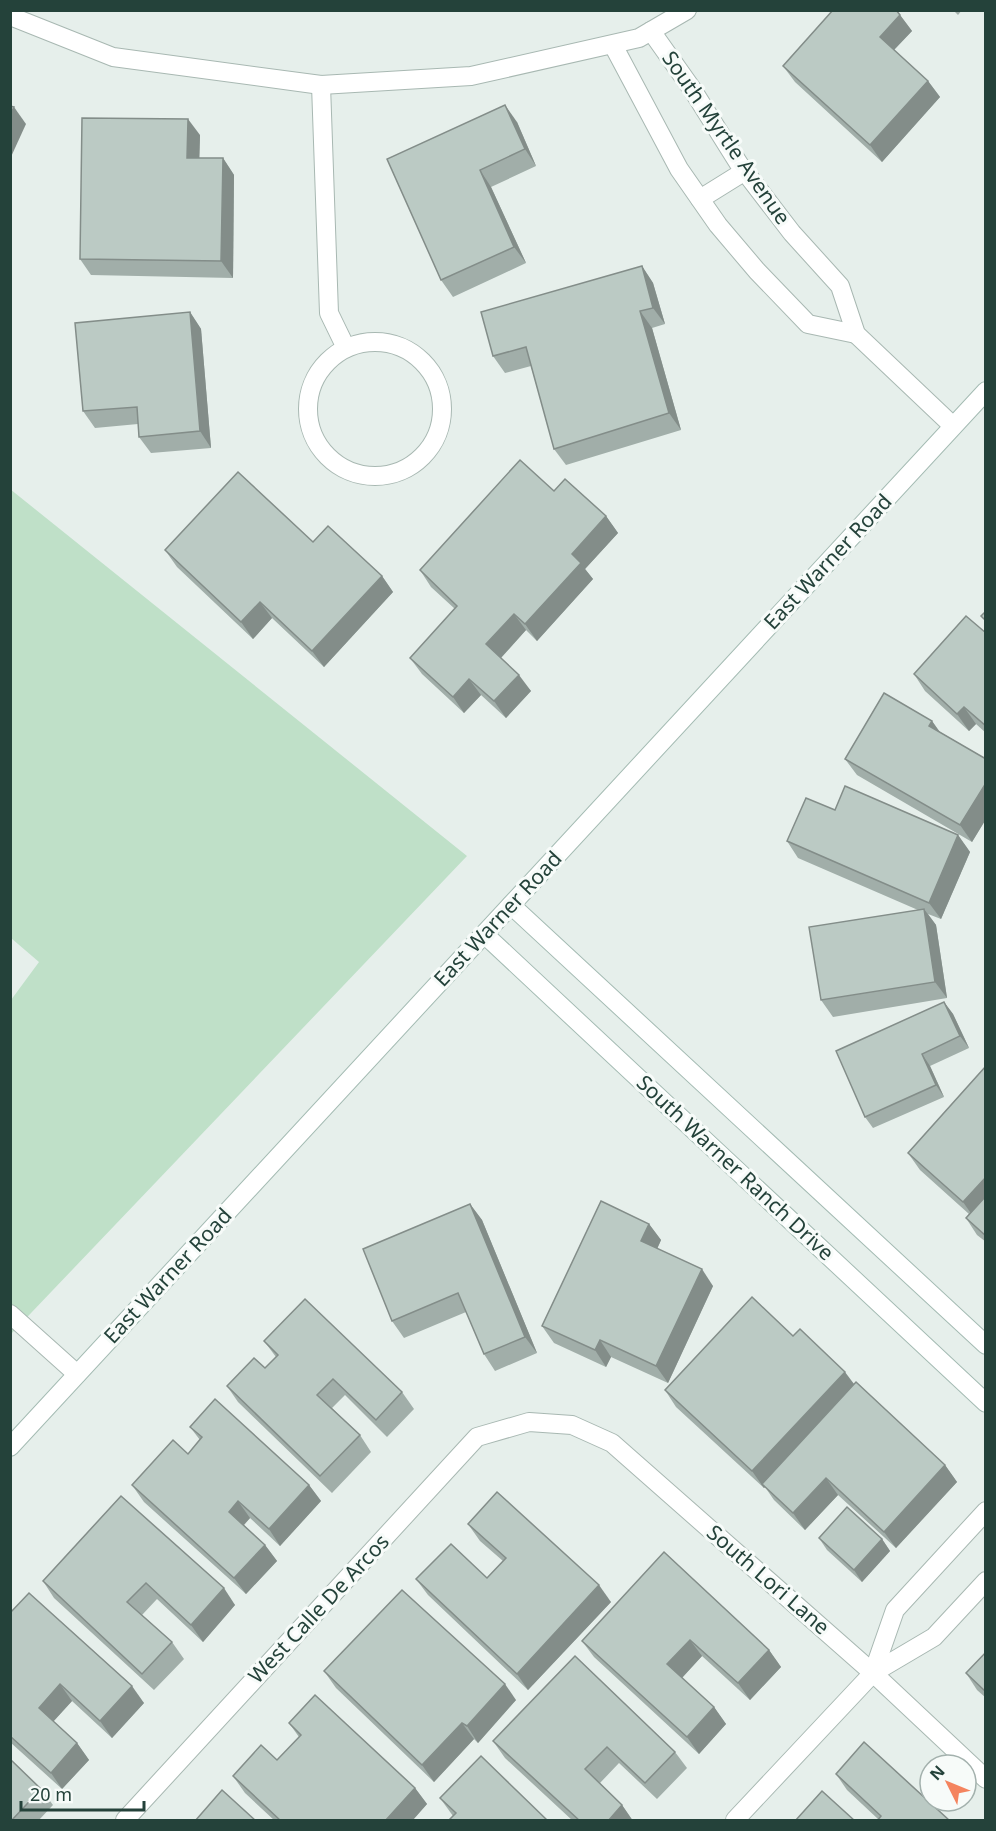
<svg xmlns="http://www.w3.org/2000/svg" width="996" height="1831" font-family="'Noto Sans',sans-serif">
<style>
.green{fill:#bfe0c8}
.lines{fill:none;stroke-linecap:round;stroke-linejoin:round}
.street-casing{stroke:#a8b8b2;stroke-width:20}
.secondary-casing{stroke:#a4bbb3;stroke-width:20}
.street{stroke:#fff;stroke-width:18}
.secondary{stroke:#fff;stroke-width:18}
.wall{fill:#a1aea9}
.shaded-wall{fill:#838d89}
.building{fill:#bbcac4;stroke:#838d89;stroke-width:1.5}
.labels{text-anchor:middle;stroke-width:6;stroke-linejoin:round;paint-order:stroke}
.street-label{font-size:21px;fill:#24423a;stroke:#f7fbf9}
</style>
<rect width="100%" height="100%" fill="#e6efeb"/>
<path class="green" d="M10,489L467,856L11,1334V1000L39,962L11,938Z"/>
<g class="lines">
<defs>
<g id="street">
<path d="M10,16L113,57L321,85L471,76L639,38L687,10"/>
<path d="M651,31L692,89L739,164L792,233L840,286L856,334L953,426"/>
<path d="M613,45L679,169L718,225L757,271L808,324L856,334"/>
<path d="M321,85L329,313L346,348"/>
<path d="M700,199L745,171"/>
<circle cx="375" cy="409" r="67"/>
<path d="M10,1314L77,1374"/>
<path d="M873,1673L895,1610L986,1511"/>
<path d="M125,1820L477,1437L529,1422L572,1425L612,1443L873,1673L986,1779"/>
<path d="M735,1820L873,1673L934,1637L986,1581"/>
</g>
<g id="secondary">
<path d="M511,905L986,1345"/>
<path d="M484,934L986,1403"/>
<path d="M10,1447L986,391"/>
</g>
</defs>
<use href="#street" class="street-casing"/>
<use href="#secondary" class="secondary-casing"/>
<use href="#street" class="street"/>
<use href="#secondary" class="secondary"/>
</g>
<g class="wall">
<path d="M953,10H962L958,15Z"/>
<path d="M900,15L912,31L894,50L928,81L940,97L882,162L795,82L783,66Z"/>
<path d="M517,122L536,166L491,187L526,263L453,297L441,280L387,159Z"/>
<path d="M200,135L199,158H223L234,175L233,278L91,275L80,259Z"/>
<path d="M642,266L653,283L665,324L652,328L681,430L566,465L554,449L531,366L505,373L493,356Z"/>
<path d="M190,312L201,329L211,448L151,453L139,437L138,424L95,428L83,411Z"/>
<path d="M554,491L606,516L618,533L585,569L593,579L537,641L526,630L501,658L531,691L506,718L481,695L464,713L422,674L410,658L455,609L431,587L420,570Z"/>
<path d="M313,542L382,576L393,592L324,667L272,618L253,639L177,567L165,550Z"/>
<path d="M986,633V733L976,724L969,731L925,691L914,674Z"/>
<path d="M932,721L940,732L986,759V819L972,842L857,775L845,759Z"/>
<path d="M835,810L958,835L970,852L941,919L928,914L936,925L947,998L833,1017L821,1000L918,910L798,858L787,841Z"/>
<path d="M944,1002L953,1014L969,1048L930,1066L944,1097L873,1128L865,1117Z"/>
<path d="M986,1066V1242L977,1235L966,1218L969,1214L920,1170L908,1153Z"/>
<path d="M470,1204L482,1220L537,1353L495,1371L484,1354L466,1312L404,1338L392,1321Z"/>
<path d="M649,1224L661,1240L657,1249L713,1286L668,1383L611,1357L606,1367L554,1343L542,1326Z"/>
<path d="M793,1336L854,1384L945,1465L957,1482L896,1548L838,1495L805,1530L774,1500L765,1487L764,1488L676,1407L665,1390Z"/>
<path d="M264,1341L402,1392L414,1409L387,1437L345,1395L332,1408L360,1435L371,1452L332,1493L238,1402L227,1386L265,1368L276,1357Z"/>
<path d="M190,1427L309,1485L321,1501L280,1546L250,1518L244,1525L265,1545L277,1561L246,1594L144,1502L132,1485L188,1454L200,1440Z"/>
<path d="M121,1496L235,1605L203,1642L157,1599L142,1615L172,1642L184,1659L154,1690L54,1598L43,1581Z"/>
<path d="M468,1524L611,1602L528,1690L428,1595L416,1579L487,1578L503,1561L480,1541Z"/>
<path d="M819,1538L882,1539L890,1551L862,1582L827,1550Z"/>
<path d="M664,1552L769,1650L781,1667L750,1700L702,1656L682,1678L714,1707L726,1724L699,1754L594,1657L582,1641Z"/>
<path d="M10,1613L144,1703L112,1738L72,1701L53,1722L77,1743L89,1760L62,1789L10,1742Z"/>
<path d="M986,1652V1698L977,1690L966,1673Z"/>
<path d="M575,1656L675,1752L687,1768L657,1799L619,1763L600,1783L622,1805L633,1821H573L505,1758L493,1741Z"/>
<path d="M324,1671L516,1700L478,1743L474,1739L434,1782L336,1688Z"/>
<path d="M289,1723L415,1788L427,1804L412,1821H275L245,1793L233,1776L277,1760L299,1737Z"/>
<path d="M836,1774L950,1821L878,1819L847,1790Z"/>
<path d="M41,1789L53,1805L38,1821H10Z"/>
<path d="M440,1798L548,1821L453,1816Z"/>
</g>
<g class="shaded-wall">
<path d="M900,15L912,31L891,53L880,37Z"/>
<path d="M928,81L940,97L882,162L870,145Z"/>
<path d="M505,105L517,122L536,166L525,149Z"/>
<path d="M14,107L26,124L10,159V115Z"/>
<path d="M188,119L200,135L199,174L187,158Z"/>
<path d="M223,158L234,175L233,278L221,261Z"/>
<path d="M480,170L491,187L526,263L514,247Z"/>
<path d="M642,266L653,283L665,324L653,308Z"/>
<path d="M640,311L652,328L681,430L669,413Z"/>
<path d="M190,312L201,329L211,448L200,431Z"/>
<path d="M606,516L618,533L585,569L593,579L537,641L525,624L572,554Z"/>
<path d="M382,576L393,592L324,667L312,651Z"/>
<path d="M260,602L272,618L253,639L241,622Z"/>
<path d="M514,614L526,630L498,661L486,644Z"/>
<path d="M519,675L531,691L506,718L494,701Z"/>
<path d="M469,679L481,695L464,713L453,697Z"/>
<path d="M964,707L976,724L969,731L957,714Z"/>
<path d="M932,721L943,737L929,726Z"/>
<path d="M986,783V819L972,842L960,825Z"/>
<path d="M958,835L970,852L941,919L929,903Z"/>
<path d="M924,909L936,925L947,998L935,982Z"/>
<path d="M944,1002L953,1014L969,1048L960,1036Z"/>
<path d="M922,1054L930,1066L944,1097L936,1085Z"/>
<path d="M986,1177V1207L975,1219L963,1202Z"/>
<path d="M470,1204L482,1220L537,1353L525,1337Z"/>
<path d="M649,1224L661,1240L653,1258L641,1241Z"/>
<path d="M702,1269L713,1286L668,1383L656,1366Z"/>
<path d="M600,1340L611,1357L606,1367L595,1350Z"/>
<path d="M845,1372L857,1388L762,1484L765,1487L764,1488L752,1471Z"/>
<path d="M945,1465L957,1482L896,1548L884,1532Z"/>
<path d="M826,1478L838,1495L805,1530L793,1513Z"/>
<path d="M309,1485L321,1501L280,1546L269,1529Z"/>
<path d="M238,1501L250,1518L241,1528L229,1512Z"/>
<path d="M882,1539L890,1551L862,1582L854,1570Z"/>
<path d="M265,1545L277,1561L246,1594L234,1578Z"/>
<path d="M599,1585L611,1602L528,1690L517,1674Z"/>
<path d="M224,1588L235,1605L203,1642L191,1625Z"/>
<path d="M690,1640L702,1656L679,1681L667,1664Z"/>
<path d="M769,1650L781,1667L750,1700L738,1683Z"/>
<path d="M60,1684L72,1701L50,1725L39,1708Z"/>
<path d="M505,1684L516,1700L478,1743L467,1726Z"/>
<path d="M132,1686L144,1703L112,1738L100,1721Z"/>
<path d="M714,1707L726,1724L699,1754L687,1737Z"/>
<path d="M462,1723L474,1739L434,1782L422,1765Z"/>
<path d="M77,1743L89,1760L62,1789L51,1773Z"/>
<path d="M415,1788L427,1804L412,1821H385Z"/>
<path d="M622,1805L633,1821H608Z"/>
</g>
<g class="building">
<path d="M833,10H896L900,15L880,37L928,81L870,145L783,66Z"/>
<path d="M505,105L525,149L480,170L514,247L441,280L387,159Z"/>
<path d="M10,106L14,107L10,115Z"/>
<path d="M82,118L188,119L187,158H223L221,261L80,259Z"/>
<path d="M642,266L653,308L640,311L669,413L554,449L526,347L493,356L481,312Z"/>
<path d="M190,312L200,431L139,437L137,407L83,411L75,323Z"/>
<path d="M520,460L554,491L565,479L606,516L572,554L581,563L525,624L514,614L486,644L519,675L494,701L469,679L453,697L410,658L457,606L420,570Z"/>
<path d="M238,472L313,542L328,526L382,576L312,651L260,602L241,622L165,550Z"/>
<path d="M986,611V621L981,616Z"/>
<path d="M966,616L986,633V726L964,707L957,714L914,674Z"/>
<path d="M884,693L932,721L929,726L986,759V783L960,825L845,759Z"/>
<path d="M845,786L958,835L929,903L787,841L806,798L835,810Z"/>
<path d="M924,909L935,982L821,1000L809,927Z"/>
<path d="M944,1002L960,1036L922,1054L936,1085L865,1117L836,1051Z"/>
<path d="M986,1066V1177L963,1202L908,1153Z"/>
<path d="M986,1196V1236L966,1218Z"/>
<path d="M601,1201L649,1224L641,1241L702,1269L656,1366L600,1340L595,1350L542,1326Z"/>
<path d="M470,1204L525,1337L484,1354L458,1293L392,1321L363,1249Z"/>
<path d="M752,1297L793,1336L800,1329L845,1372L752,1471L665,1390Z"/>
<path d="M305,1299L402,1392L376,1420L333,1379L317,1395L360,1435L320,1476L227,1386L254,1358L265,1368L278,1355L264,1341Z"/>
<path d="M856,1382L945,1465L884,1532L826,1478L793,1513L762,1484Z"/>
<path d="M215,1399L309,1485L269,1529L238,1501L229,1512L265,1545L234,1578L132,1485L173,1440L188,1454L202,1437L190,1427Z"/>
<path d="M497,1492L599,1585L517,1674L416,1579L451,1544L487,1578L506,1558L468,1524Z"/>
<path d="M121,1496L224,1588L191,1625L146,1583L127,1602L172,1642L142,1674L43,1581Z"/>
<path d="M847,1507L882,1539L854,1570L819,1538Z"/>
<path d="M664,1552L769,1650L738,1683L690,1640L667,1664L714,1707L687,1737L582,1641Z"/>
<path d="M402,1590L505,1684L467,1726L462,1723L422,1765L324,1671Z"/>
<path d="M29,1593L132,1686L100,1721L60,1684L39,1708L77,1743L51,1773L10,1736V1613Z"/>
<path d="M986,1652V1692L966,1673Z"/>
<path d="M575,1656L675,1752L645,1783L607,1747L585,1769L622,1805L608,1821H580L493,1741Z"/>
<path d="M315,1695L415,1788L385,1821H281L233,1776L261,1745L277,1760L301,1735L289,1723Z"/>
<path d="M864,1742L950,1821H877L881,1816L836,1774Z"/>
<path d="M481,1756L548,1821H448L456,1813L440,1798Z"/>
<path d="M10,1759L41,1789L11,1821H10Z"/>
<path d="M222,1790L256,1821H195Z"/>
<path d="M822,1791L855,1821H795Z"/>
</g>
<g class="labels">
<g class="street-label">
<text transform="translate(726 138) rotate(55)" y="7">South Myrtle Avenue</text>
<text transform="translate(828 562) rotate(-47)" y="7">East Warner Road</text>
<text transform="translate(498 919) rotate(-47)" y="7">East Warner Road</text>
<text transform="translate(735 1168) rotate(43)" y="7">South Warner Ranch Drive</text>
<text transform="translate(168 1276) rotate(-47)" y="7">East Warner Road</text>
<text transform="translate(768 1580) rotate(41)" y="7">South Lori Lane</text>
<text transform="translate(319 1609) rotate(-47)" y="7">West Calle De Arcos</text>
</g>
</g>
<rect width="996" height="1831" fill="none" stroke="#24423a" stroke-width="24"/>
<g transform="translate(948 1783) rotate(313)"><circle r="28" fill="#f7fbf9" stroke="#a3b1ad" stroke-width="1.5"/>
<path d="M0-4.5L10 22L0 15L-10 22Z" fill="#f4845f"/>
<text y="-9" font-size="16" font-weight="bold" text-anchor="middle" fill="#24423a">N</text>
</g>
<path d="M21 1801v9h123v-9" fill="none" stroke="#24423a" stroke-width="3"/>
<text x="30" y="1801" font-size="18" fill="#24423a" stroke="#f7fbf9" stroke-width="4.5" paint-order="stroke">20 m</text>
</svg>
